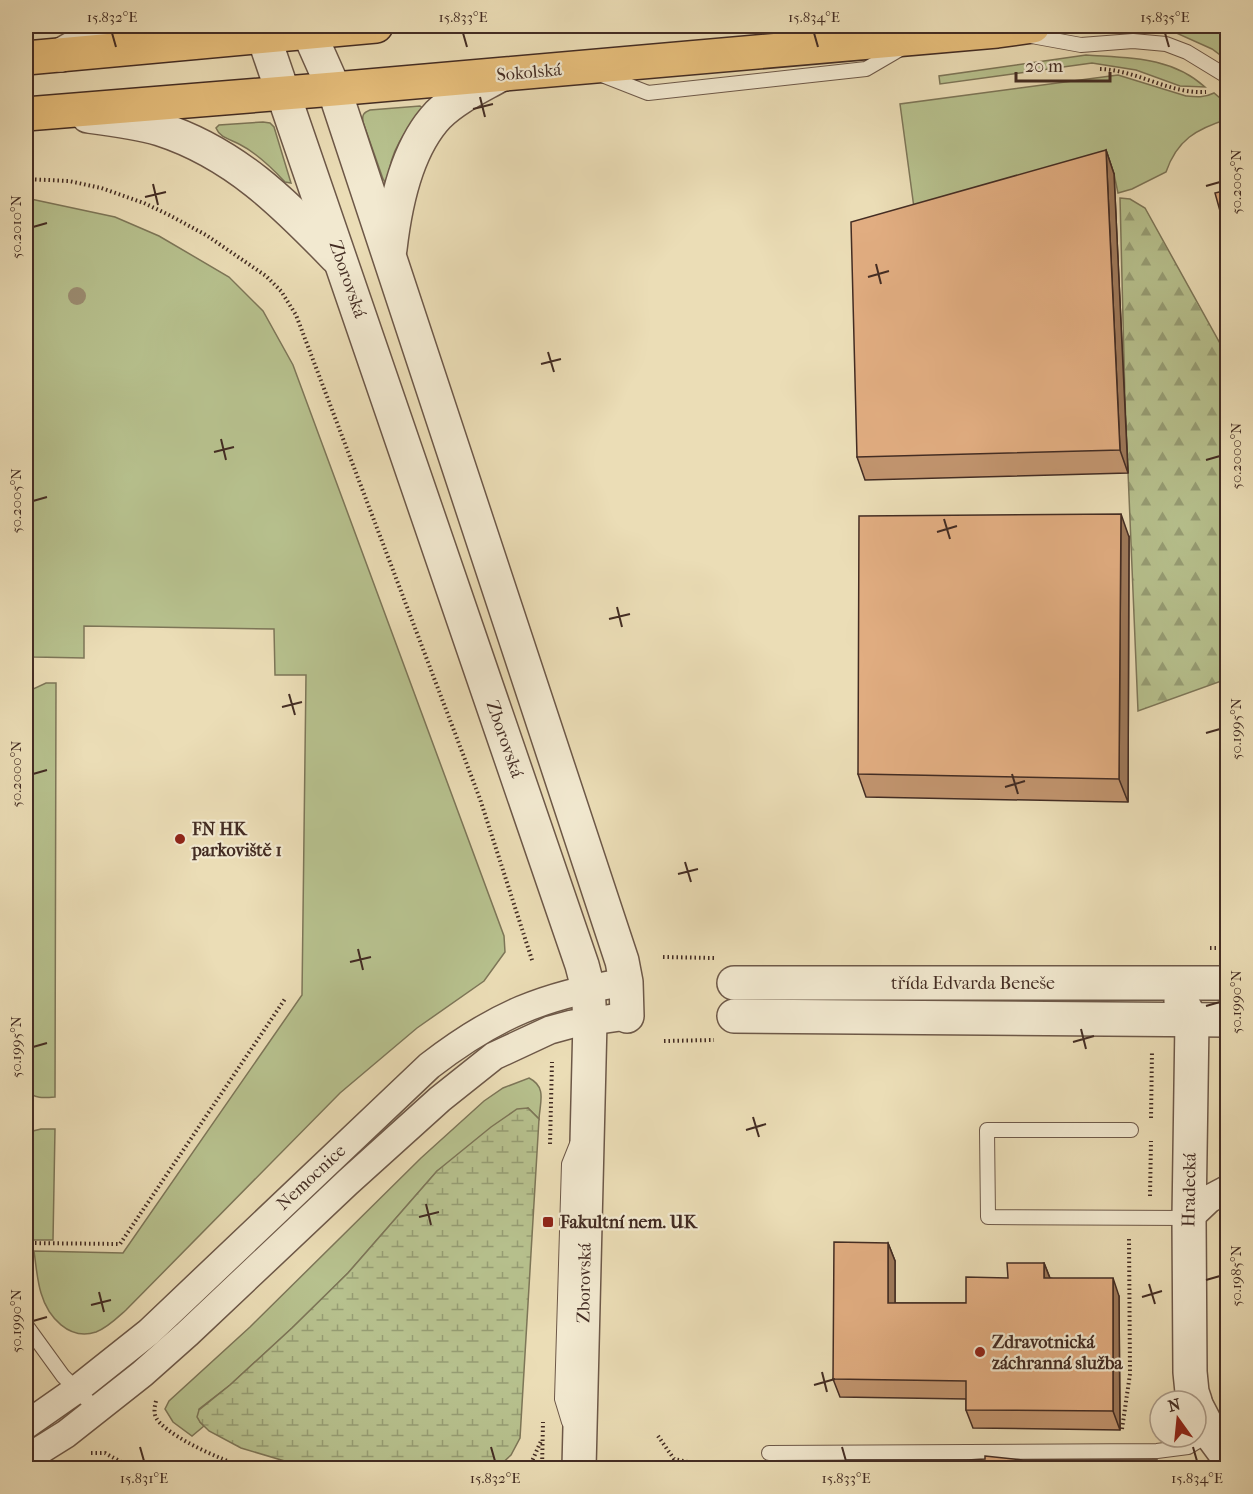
<svg xmlns="http://www.w3.org/2000/svg" width="1253" height="1494" font-family="'IM FELL French Canon',serif">
<style>
.grass{fill:#b7c18e;stroke:#7d7658;stroke-width:1.5}
.forest{fill:url(#forest-firs);stroke:#7d7658;stroke-width:1.5}
.wetland{fill:url(#wetland-marsh);stroke:#7d7658;stroke-width:1.5}
.lines{fill:none;stroke-linecap:round;stroke-linejoin:round}
.service-casing{stroke:#6d5848;stroke-width:16}
.minor-casing{stroke:#6d5848;stroke-width:30}
.tertiary-casing{stroke:#6d5848;stroke-width:36}
.primary-casing{stroke:#432c23;stroke-width:36}
.path{stroke:#432c23;stroke-width:4;stroke-dasharray:1.5 3;stroke-linecap:butt}
.service{stroke:#f2e9d0;stroke-width:14}
.minor{stroke:#f2e9d0;stroke-width:27}
.tertiary{stroke:#f2e9d0;stroke-width:33}
.primary{stroke:#e6be7b;stroke-width:33}
.tree{fill:#9b8c71}
.wall{fill:#c2956f;stroke:#432c23;stroke-width:1.5}
.shaded-wall{fill:#9e795a;stroke:#432c23;stroke-width:1.5}
.building{fill:#e1ad81;stroke:#432c23;stroke-width:1.5}
.ticks{fill:none;stroke:#432c23;stroke-width:2}
.poi-dot{fill:#8f2418;stroke:#f2e9d0;stroke-width:2}
.labels{text-anchor:middle;stroke-width:4.5;stroke-linejoin:round;paint-order:stroke}
.street-label{font-size:18px;fill:#432c23;stroke:#f2e9d0}
.poi-label{font-size:18px;font-weight:bold;fill:#432c23;stroke:#f2e9d0;text-anchor:start}
.neatline{fill:none;stroke:#432c23;stroke-width:2}
.ticks-label{font-size:15px;text-anchor:middle;fill:#432c23}
</style>
<defs>
<pattern id="forest-firs" width="22" height="20" patternUnits="userSpaceOnUse" patternTransform="scale(1.5)"><rect width="22" height="20" fill="#b7c18e"/><path d="M5 1l3.5 6h-7zM16 11l3.5 6h-7z" fill="#969d74"/></pattern>
<pattern id="wetland-marsh" width="20" height="14" patternUnits="userSpaceOnUse" patternTransform="scale(1.5)"><rect width="20" height="14" fill="#b7c18e"/><path d="M1 5h8M5 5V1M11 12h8M15 12V8" fill="none" stroke="#969d74"/></pattern>
</defs>
<rect width="100%" height="100%" fill="#ebddb6"/>
<filter id="stains"><feTurbulence type="fractalNoise" baseFrequency=".00333" numOctaves="4"/><feColorMatrix values="0 0 0 0 .2 0 0 0 0 .09 0 0 0 0 .02 0 0 0 .5 -.17"/></filter>
<radialGradient id="worn" r=".72"><stop offset=".6" stop-color="#630" stop-opacity="0"/><stop offset="1" stop-color="#630" stop-opacity=".3"/></radialGradient>
<g class="grass">
<path d="M1171,26H1227V60L1212,49L1174,32Z"/>
<path d="M1086,55C1128,58 1171,56 1205,87L1180,86L1136,70L1092,63L940,84L939,76Z"/>
<path d="M1118,75L1186,96C1196,97 1204,98 1214,93L1227,104L1228,119C1196,129 1177,140 1166,172L1132,189L1118,193L1114,174L917,230L900,104Z"/>
<path d="M420,106L424,109C405,131 390,150 388,180L385,182L383,179L363,122C362,115 363,113 370,110Z"/>
<path d="M263,122L270,123L274,127L291,183L285,182C272,168 257,153 239,144C230,139 220,138 216,128L219,125Z"/>
<path d="M26,198L115,217L159,236L229,277L263,311L293,365L504,936L505,952L484,981L417,1028L340,1093L126,1310C117,1318 107,1328 96,1332C69,1341 48,1317 41,1293C37,1280 36,1265 34,1251L123,1253L302,995L306,675H275L274,629L84,626V658L34,657L26,651Z"/>
<path d="M46,683H56L55,1097C44,1098 34,1099 26,1090V698L33,689Z"/>
<path d="M529,1078C547,1087 540,1102 539,1119L528,1108L437,1171L348,1273L292,1328L230,1385L199,1409L200,1422L204,1426L192,1436L173,1422L165,1409L169,1401L250,1327L421,1158L484,1101L503,1088Z"/>
<path d="M41,1129H55L53,1240H26V1138L33,1131Z"/>
</g>
<path class="forest" d="M1120,198L1130,199L1145,208L1227,356V679L1138,711L1125,400Z"/>
<path class="wetland" d="M528,1108L539,1119L520,1438L511,1455L497,1468H308L241,1448L209,1431L200,1422L197,1417L199,1410L230,1385L292,1328L348,1273L437,1171L491,1127L517,1109Z"/>
<g class="lines">
<defs>
<g id="service">
<path d="M1026,35L1081,45L1133,41L1166,44L1187,52L1228,77"/>
<path d="M602,75L648,93L866,69L902,48"/>
<path d="M1131,1130H987L988,1217L1189,1218"/>
<path d="M26,1325L63,1376L98,1411"/>
<path d="M569,1422L562,1399L569,1164L577,1144"/>
<path d="M769,1453L1157,1451L1188,1447L1210,1434"/>
</g>
<g id="minor">
<path d="M1189,1218L1209,1199L1228,1189"/>
<path d="M26,1425L76,1390L149,1332L429,1066C495,1015 544,995 626,982"/>
<path d="M26,1459L66,1434L142,1374L187,1334L348,1182L440,1099L494,1056L550,1030L572,1024L627,1016"/>
</g>
<g id="tertiary">
<path d="M260,26L582,965L588,988L590,1021L579,1468"/>
<path d="M306,26L334,89L622,961L626,982L627,1016"/>
<path d="M61,55L86,41L109,26"/>
<path d="M88,116C112,119 137,122 160,129C234,153 284,203 336,257"/>
<path d="M390,249C395,205 406,149 438,115C455,98 479,87 500,75"/>
<path d="M734,983H1228"/>
<path d="M1181,1001L1192,1021L1189,1218L1190,1372L1192,1392L1195,1401"/>
<path d="M734,1016L1228,1020"/>
<path d="M1196,1405L1211,1434L1228,1457"/>
</g>
<g id="primary">
<path d="M26,58L376,26"/>
<path d="M26,114L334,89L997,31L1033,26"/>
</g>
</defs>
<use href="#service" class="service-casing"/>
<use href="#minor" class="minor-casing"/>
<use href="#tertiary" class="tertiary-casing"/>
<use href="#primary" class="primary-casing"/>
<g class="path">
<path d="M1100,69C1137,70 1169,94 1206,92"/>
<path d="M26,179L69,181L101,188L144,203L169,215L206,235L266,276L281,291L296,315L480,799L533,963"/>
<path d="M1210,948H1228"/>
<path d="M663,957L714,958"/>
<path d="M664,1041L714,1040"/>
<path d="M1151,1118L1152,1051"/>
<path d="M550,1144L552,1062"/>
<path d="M1150,1196L1151,1141"/>
<path d="M26,1243L120,1244L285,999"/>
<path d="M26,1290L28,1300"/>
<path d="M156,1401C154,1409 153,1416 160,1423C178,1441 222,1460 247,1468"/>
<path d="M1122,1429L1130,1374L1129,1239"/>
<path d="M658,1436L674,1459L716,1468"/>
<path d="M91,1453H105L132,1468"/>
<path d="M529,1468L541,1441"/>
<path d="M542,1468L543,1422"/>
</g>
<use href="#service" class="service"/>
<use href="#minor" class="minor"/>
<use href="#tertiary" class="tertiary"/>
<use href="#primary" class="primary"/>
</g>
<circle class="tree" cx="77" cy="296" r="9"/>
<g class="wall">
<path d="M1106,150L1114,174L1128,473L865,480L857,457Z"/>
<path d="M1129,537L1128,802L866,797L858,774Z"/>
<path d="M1227,1227V1319L1224,1310Z"/>
<path d="M888,1243L895,1261V1303H966L1008,1278L1044,1263L1050,1278L1119,1296L1120,1430L973,1428L966,1410V1399L840,1397L833,1379Z"/>
</g>
<g class="shaded-wall">
<path d="M1106,150L1114,174L1128,473L1120,450Z"/>
<path d="M1121,514L1129,537L1128,802L1119,779Z"/>
<path d="M888,1243L895,1261V1321L888,1303Z"/>
<path d="M1044,1263L1051,1281L1044,1278Z"/>
<path d="M1113,1278L1119,1296L1120,1430L1113,1411Z"/>
</g>
<g class="building">
<path d="M1106,150L1120,450L857,457L851,222Z"/>
<path d="M1227,190V236L1215,193Z"/>
<path d="M1121,514L1119,779L858,774L859,516Z"/>
<rect x="1224" y="1227" width="3" height="83"/>
<path d="M834,1242L888,1243V1303H966V1277L1008,1278L1007,1263H1044V1278H1113V1411L966,1410V1381L833,1379Z"/>
<path d="M985,1456L1023,1460H1157L1156,1468H847V1460H967L985,1459Z"/>
</g>
<path class="ticks" d="M112,33L116,47M463,33L467,47M814,33L818,47M1165,33L1169,47M480,97L485,117M473,109L493,104M153,184L158,205M1206,186L1220,182M145,197L166,192M33,227L47,223M876,264L881,284M868,277L889,271M548,352L554,372M541,364L561,359M221,439L226,460M214,452L234,447M1206,460L1220,456M33,501L47,497M944,519L950,539M937,532L957,526M617,607L622,627M609,619L630,614M289,694L295,715M282,707L302,702M1206,733L1220,729M33,774L47,770M1012,774L1018,794M1005,787L1025,781M685,862L691,882M678,874L698,869M358,949L363,970M350,962L371,957M1206,1006L1220,1002M1081,1029L1086,1049M1073,1042L1094,1036M33,1047L47,1043M753,1117L759,1137M746,1130L766,1124M426,1204L431,1225M419,1217L439,1212M1206,1280L1220,1276M1149,1284L1155,1304M99,1292L104,1312M1142,1297L1162,1291M91,1305L111,1300M33,1321L47,1317M822,1372L827,1392M814,1385L835,1379M140,1447L144,1461M491,1447L495,1461M842,1447L846,1461M1193,1447L1197,1461"/>
<g class="poi-dot">
<circle cx="180" cy="839" r="6"/>
<rect x="542" y="1216" width="12" height="12" rx="3"/>
<circle cx="980" cy="1352" r="6"/>
</g>
<g class="labels">
<g class="street-label">
<text transform="translate(529 72) rotate(-5)" y="6">Sokolská</text>
<text transform="translate(348 279) rotate(71)" y="6">Zborovská</text>
<text transform="translate(505 739) rotate(71)" y="6">Zborovská</text>
<text x="973" y="989">třída Edvarda Beneše</text>
<text transform="translate(311 1177) rotate(-43)" y="6">Nemocnice</text>
<text transform="translate(1189 1190) rotate(-89)" y="6">Hradecká</text>
<text transform="translate(584 1283) rotate(-89)" y="6">Zborovská</text>
</g>
<g class="poi-label">
<text x="192" y="835">FN HK<tspan x="192" dy="21">parkoviště 1</tspan></text>
<text x="560" y="1228">Fakultní nem. UK</text>
<text x="992" y="1348">Zdravotnická<tspan x="992" dy="21">záchranná služba</tspan></text>
</g>
</g>
<rect width="1253" height="1494" fill="none" stroke="#ebddb6" stroke-width="66"/>
<g transform="translate(1178 1419) rotate(345)"><circle r="28" fill="#f2e9d0" stroke="#ac9d8b" stroke-width="1.5"/>
<path d="M0-4.5L10 22L0 15L-10 22Z" fill="#8f2418"/>
<text y="-9" font-size="16" font-weight="bold" text-anchor="middle" fill="#432c23">N</text>
</g>
<path d="M1016 72v9h94v-9" fill="none" stroke="#432c23" stroke-width="3"/>
<text x="1025" y="72" font-size="18" fill="#432c23" stroke="#f2e9d0" stroke-width="4.5" paint-order="stroke">20 m</text>
<rect x="33" y="33" width="1187" height="1428" class="neatline"/>
<g class="ticks-label">
<text x="112" y="22">15.832°E</text>
<text x="463" y="22">15.833°E</text>
<text x="814" y="22">15.834°E</text>
<text x="1165" y="22">15.835°E</text>
<text transform="translate(1236 182) rotate(-90)" y="5">50.2005°N</text>
<text transform="translate(16 227) rotate(-90)" y="5">50.2010°N</text>
<text transform="translate(1236 456) rotate(-90)" y="5">50.2000°N</text>
<text transform="translate(16 501) rotate(-90)" y="5">50.2005°N</text>
<text transform="translate(1236 729) rotate(-90)" y="5">50.1995°N</text>
<text transform="translate(16 774) rotate(-90)" y="5">50.2000°N</text>
<text transform="translate(1236 1002) rotate(-90)" y="5">50.1990°N</text>
<text transform="translate(16 1047) rotate(-90)" y="5">50.1995°N</text>
<text transform="translate(1236 1276) rotate(-90)" y="5">50.1985°N</text>
<text transform="translate(16 1321) rotate(-90)" y="5">50.1990°N</text>
<text x="144" y="1483">15.831°E</text>
<text x="495" y="1483">15.832°E</text>
<text x="846" y="1483">15.833°E</text>
<text x="1197" y="1483">15.834°E</text>
</g>
<rect width="100%" height="100%" filter="url(#stains)"/>
<rect width="100%" height="100%" fill="url(#worn)"/>
</svg>
